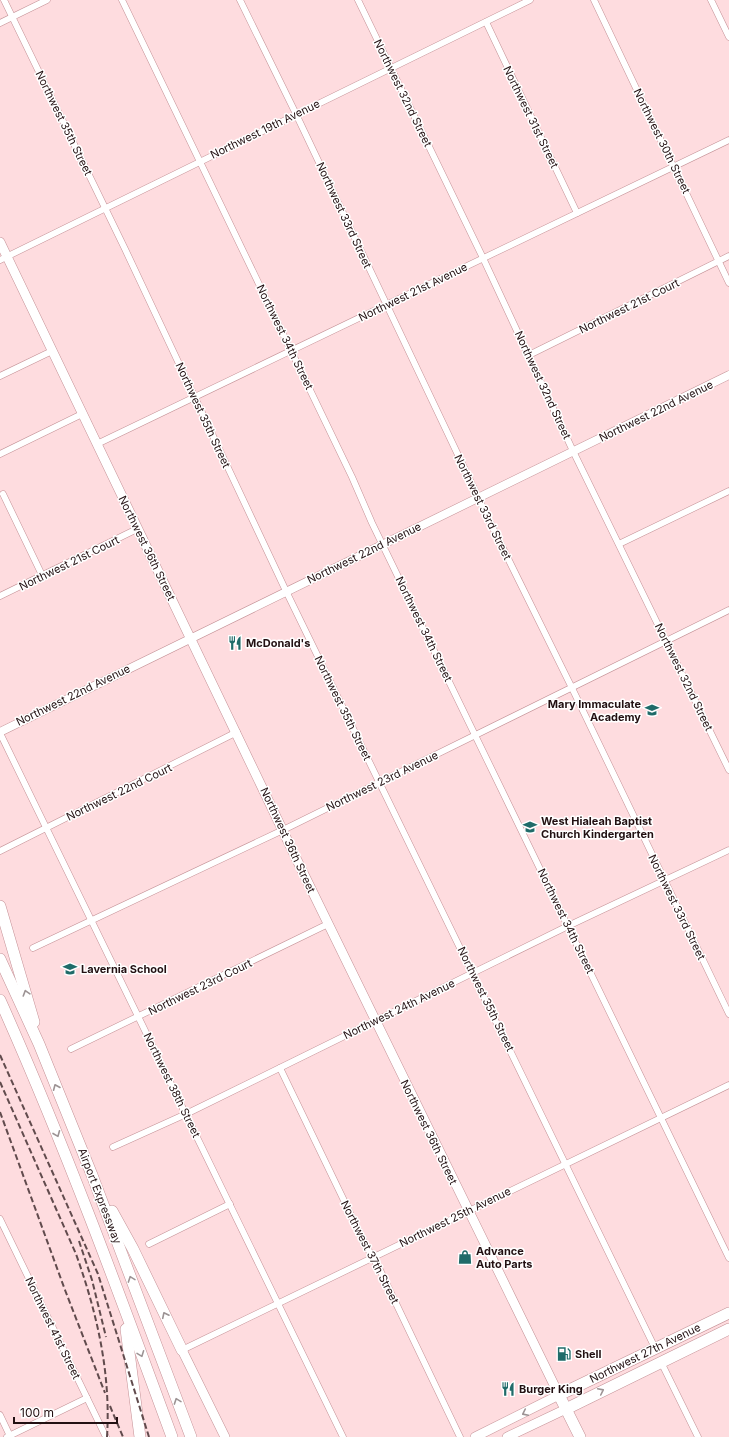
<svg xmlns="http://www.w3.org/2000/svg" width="729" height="1437" font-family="Inter,sans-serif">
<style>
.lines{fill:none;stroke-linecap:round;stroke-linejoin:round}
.street-casing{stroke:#c49196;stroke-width:7}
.secondary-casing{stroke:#c49196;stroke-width:9}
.primary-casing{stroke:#c49196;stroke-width:10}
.highway-casing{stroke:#c49196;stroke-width:12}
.street{stroke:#fff;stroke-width:6}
.secondary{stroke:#fff;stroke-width:8}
.primary{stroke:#fff;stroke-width:9}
.highway{stroke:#fff;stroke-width:11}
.rail{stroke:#614b4d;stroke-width:2;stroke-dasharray:6 3;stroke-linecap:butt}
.oneway{stroke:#9c9394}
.labels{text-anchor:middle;stroke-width:3;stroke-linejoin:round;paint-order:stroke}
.street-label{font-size:11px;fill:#221012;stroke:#fff}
.poi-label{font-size:11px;font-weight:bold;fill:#221012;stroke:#fff;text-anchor:start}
</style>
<rect width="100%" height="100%" fill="#fedcdf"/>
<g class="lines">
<defs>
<g id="street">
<path d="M4,0L125,249L286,591L655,1348"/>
<path d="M122,0L352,477L372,523L729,1258"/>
<path d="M240,0L296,114L488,518L572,688L729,1014"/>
<path d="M358,0L483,258L573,451L729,770"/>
<path d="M594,0L729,283"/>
<path d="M711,0L729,37"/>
<path d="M486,22L577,213"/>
<path d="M0,23L47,0"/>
<path d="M0,260L530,0"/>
<path d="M529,355L729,256"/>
<path d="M0,376L52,351"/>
<path d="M97,444L729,140"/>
<path d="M0,454L82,414"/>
<path d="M3,494L42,575"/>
<path d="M619,544L729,491"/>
<path d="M0,596L137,529"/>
<path d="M0,733L343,1437"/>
<path d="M0,851L237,732"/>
<path d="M33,948L283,830L729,610"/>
<path d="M71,1049L328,924"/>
<path d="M280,1068L365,1244L380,1270L460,1437"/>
<path d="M113,1147L186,1114L568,926L729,850"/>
<path d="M0,1219L106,1437"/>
<path d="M149,1244L230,1204"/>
<path d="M182,1350L729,1085"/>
<path d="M661,1362L698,1437"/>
<path d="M0,1415L10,1436"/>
<path d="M7,1437L87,1398"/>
</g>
<path id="secondary" d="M0,732L729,375"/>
<g id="primary">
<path d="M0,242L295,856L559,1395L475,1437"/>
<path d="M182,1350L225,1437"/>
<path d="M507,1437L566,1409"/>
</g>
<g id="highway">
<path d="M0,906L34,1022"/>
<path d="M0,959L39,1044L92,1175L191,1437"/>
<path d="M0,1000C64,1143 118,1290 172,1437"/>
<path d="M112,1211L133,1249L182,1350"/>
<path d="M126,1329L140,1437"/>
<path d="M566,1409L729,1329"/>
<path d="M580,1437L559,1395L729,1313"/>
</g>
</defs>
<use href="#street" class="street-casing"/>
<use href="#secondary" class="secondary-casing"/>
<use href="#primary" class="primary-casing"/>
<use href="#highway" class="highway-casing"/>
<use href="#street" class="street"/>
<use href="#secondary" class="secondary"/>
<use href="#primary" class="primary"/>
<use href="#highway" class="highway"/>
<g class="rail">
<path d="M0,1055L98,1274L149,1437"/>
<path d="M0,1082L76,1254C97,1313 111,1373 107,1437"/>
<path d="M0,1112L65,1290L105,1393"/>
<path d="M79,1241L92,1280L106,1337"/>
<path d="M110,1406L123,1437"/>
</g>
</g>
<defs><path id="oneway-chevron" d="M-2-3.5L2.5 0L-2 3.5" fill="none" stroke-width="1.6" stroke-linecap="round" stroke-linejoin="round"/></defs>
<g class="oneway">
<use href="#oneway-chevron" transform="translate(26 993) rotate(-107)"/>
<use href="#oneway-chevron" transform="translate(56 1087) rotate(-113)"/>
<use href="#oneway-chevron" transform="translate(57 1134) rotate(68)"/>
<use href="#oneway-chevron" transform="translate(131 1279) rotate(-110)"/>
<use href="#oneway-chevron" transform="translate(165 1315) rotate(-116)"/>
<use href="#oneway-chevron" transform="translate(141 1354) rotate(69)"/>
<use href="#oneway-chevron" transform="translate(601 1391) rotate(-26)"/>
<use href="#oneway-chevron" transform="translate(177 1401) rotate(-110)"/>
<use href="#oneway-chevron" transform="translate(525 1413) rotate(154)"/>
</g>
<defs>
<symbol id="restaurant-bare" viewBox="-9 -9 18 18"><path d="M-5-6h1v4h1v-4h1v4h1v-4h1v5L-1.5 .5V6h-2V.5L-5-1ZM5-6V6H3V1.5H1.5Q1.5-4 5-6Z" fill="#206b69" stroke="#fff" stroke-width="2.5" paint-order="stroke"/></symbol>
<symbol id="school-bare" viewBox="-9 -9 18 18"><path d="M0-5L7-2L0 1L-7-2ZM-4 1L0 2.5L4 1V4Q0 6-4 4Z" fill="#206b69" stroke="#fff" stroke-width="2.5" paint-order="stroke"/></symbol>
<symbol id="shop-bare" viewBox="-9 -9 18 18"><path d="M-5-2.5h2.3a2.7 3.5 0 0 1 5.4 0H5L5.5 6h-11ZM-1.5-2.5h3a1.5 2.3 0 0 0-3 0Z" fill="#206b69" stroke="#fff" stroke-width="2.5" paint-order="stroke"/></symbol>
<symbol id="fuel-bare" viewBox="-9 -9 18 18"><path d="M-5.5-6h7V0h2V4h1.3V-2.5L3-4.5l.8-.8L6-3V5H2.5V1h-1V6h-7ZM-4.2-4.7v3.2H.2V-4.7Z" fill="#206b69" stroke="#fff" stroke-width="2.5" paint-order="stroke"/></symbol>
</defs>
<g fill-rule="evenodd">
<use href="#restaurant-bare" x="225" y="633" width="20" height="20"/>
<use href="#school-bare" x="642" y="700" width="20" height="20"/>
<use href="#school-bare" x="520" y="817" width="20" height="20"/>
<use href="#school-bare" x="60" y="959" width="20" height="20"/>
<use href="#shop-bare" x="455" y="1247" width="20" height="20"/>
<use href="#fuel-bare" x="554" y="1344" width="20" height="20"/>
<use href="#restaurant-bare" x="498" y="1379" width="20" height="20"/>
</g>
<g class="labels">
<g class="street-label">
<text transform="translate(403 93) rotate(64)" y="4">Northwest 32nd Street</text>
<text transform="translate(531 117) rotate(64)" y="4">Northwest 31st Street</text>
<text transform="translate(64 123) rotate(64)" y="4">Northwest 35th Street</text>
<text transform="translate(265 129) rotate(-26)" y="4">Northwest 19th Avenue</text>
<text transform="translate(662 141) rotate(64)" y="4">Northwest 30th Street</text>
<text transform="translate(344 215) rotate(65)" y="4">Northwest 33rd Street</text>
<text transform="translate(413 292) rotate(-26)" y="4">Northwest 21st Avenue</text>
<text transform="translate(629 306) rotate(-26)" y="4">Northwest 21st Court</text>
<text transform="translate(285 337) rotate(64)" y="4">Northwest 34th Street</text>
<text transform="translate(543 385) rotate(65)" y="4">Northwest 32nd Street</text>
<text transform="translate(656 411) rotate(-26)" y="4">Northwest 22nd Avenue</text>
<text transform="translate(203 415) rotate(65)" y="4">Northwest 35th Street</text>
<text transform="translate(483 507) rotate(64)" y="4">Northwest 33rd Street</text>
<text transform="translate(147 548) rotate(64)" y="4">Northwest 36th Street</text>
<text transform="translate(364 553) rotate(-26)" y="4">Northwest 22nd Avenue</text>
<text transform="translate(69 563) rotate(-26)" y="4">Northwest 21st Court</text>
<text transform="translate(424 629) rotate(64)" y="4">Northwest 34th Street</text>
<text transform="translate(684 677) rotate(64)" y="4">Northwest 32nd Street</text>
<text transform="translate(73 695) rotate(-26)" y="4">Northwest 22nd Avenue</text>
<text transform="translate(343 708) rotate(64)" y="4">Northwest 35th Street</text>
<text transform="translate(382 781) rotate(-26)" y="4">Northwest 23rd Avenue</text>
<text transform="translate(119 792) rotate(-26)" y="4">Northwest 22nd Court</text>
<text transform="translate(288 840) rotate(65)" y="4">Northwest 36th Street</text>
<text transform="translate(677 907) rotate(64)" y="4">Northwest 33rd Street</text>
<text transform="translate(566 921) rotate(64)" y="4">Northwest 34th Street</text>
<text transform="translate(200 987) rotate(-26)" y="4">Northwest 23rd Court</text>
<text transform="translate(486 999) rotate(64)" y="4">Northwest 35th Street</text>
<text transform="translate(399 1009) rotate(-26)" y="4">Northwest 24th Avenue</text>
<text transform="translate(172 1085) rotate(64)" y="4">Northwest 38th Street</text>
<text transform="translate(429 1132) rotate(64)" y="4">Northwest 36th Street</text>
<text transform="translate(100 1196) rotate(69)" y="4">Airport Expressway</text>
<text transform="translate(455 1217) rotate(-26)" y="4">Northwest 25th Avenue</text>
<text transform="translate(370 1252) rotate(63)" y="4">Northwest 37th Street</text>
<text transform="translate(53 1328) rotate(64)" y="4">Northwest 41st Street</text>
<text transform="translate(645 1353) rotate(-26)" y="4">Northwest 27th Avenue</text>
</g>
<g class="poi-label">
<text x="246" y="647">McDonald's</text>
<text x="641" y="708" text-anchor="end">Mary Immaculate<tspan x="641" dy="13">Academy</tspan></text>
<text x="541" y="825">West Hialeah Baptist<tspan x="541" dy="13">Church Kindergarten</tspan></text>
<text x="81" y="973">Lavernia School</text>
<text x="476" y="1255">Advance<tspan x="476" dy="13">Auto Parts</tspan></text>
<text x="575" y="1358">Shell</text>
<text x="519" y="1393">Burger King</text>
</g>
</g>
<path d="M14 1417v6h103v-6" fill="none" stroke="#221012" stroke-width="2"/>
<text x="20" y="1417" font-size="12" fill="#221012" stroke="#ffffff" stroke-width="3" paint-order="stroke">100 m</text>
</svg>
